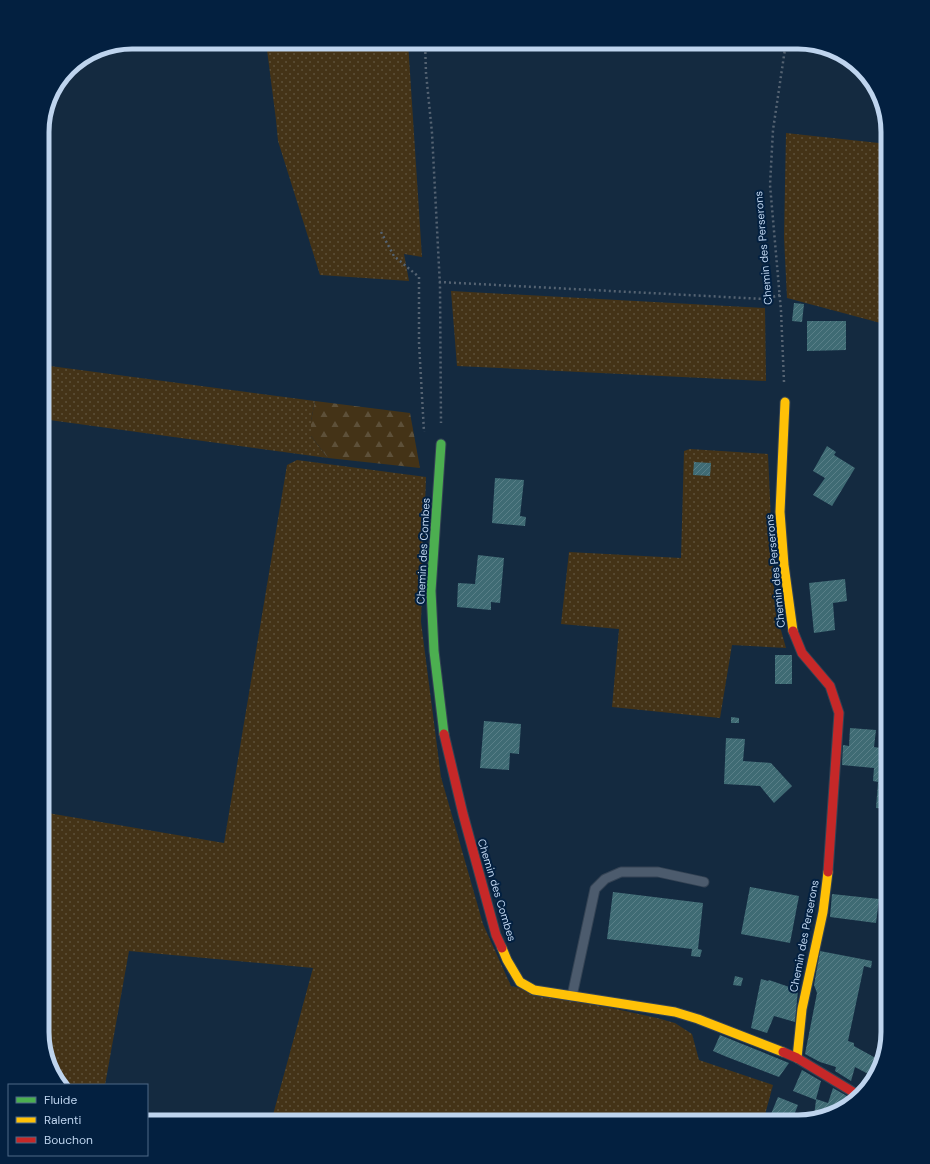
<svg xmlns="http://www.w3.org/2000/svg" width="930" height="1164" font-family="'DM Sans',sans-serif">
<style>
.grass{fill:url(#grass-dots)}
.forest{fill:url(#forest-firs)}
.building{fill:url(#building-hatch)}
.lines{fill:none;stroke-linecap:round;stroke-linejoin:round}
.lane-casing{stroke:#344354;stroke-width:11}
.fast-casing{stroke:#344354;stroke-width:11}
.slow-casing{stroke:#344354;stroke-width:11}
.jam-casing{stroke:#344354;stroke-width:11}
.path{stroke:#556372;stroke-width:2.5;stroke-dasharray:2 3;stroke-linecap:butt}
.lane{stroke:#4c5b6d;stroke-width:9}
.fast{stroke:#4caf50;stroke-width:9}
.slow{stroke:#ffc107;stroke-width:9}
.jam{stroke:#c62828;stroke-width:9}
.labels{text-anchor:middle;stroke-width:4;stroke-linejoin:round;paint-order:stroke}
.street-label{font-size:11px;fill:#bed4ee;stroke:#032040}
.rim{fill:none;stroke:#bed4ee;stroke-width:5}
</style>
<defs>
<pattern id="grass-dots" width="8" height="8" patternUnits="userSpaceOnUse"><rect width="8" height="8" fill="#443317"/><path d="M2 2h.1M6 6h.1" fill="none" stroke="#5d5039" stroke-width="1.8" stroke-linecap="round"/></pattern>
<pattern id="forest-firs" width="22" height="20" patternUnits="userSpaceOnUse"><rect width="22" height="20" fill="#443317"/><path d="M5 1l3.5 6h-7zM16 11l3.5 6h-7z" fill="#5d5039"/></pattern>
<pattern id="building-hatch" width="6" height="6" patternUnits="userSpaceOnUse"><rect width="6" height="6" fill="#3f6b74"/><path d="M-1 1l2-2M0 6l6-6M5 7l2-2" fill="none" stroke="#597f88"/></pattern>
</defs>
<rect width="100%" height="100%" fill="#142a40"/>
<g class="grass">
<path d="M266,42H408L422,257L404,254L409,281L320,275L278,141L276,120Z"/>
<path d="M786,133L888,144V325L787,298L784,237Z"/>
<path d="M451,291L765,308L766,381L457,366Z"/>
<path d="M50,366L315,401L311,421V436L328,458L42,419V372Z"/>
<path d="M690,449L768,454L775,609L786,648L732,645L720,718L612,707L619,629L561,624L569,552L681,558L684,451Z"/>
<path d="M297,460L426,477L421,622L441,777L483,924L511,986L657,1018L675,1023L692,1034L699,1060L773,1085L763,1122H271L313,968L129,951L105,1085H60L57,1082L42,1032V812L224,843L287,465Z"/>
</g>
<path class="forest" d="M315,401L410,413L420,468L328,458L311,436V421Z"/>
<g class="building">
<path d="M794,303L804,304L802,322L792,321Z"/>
<path d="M807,321H846V350L807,351Z"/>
<path d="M827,446L836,452L834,455L855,468L832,506L813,495L825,478L813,471Z"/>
<path d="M694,462L711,463L710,476L693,475Z"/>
<path d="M495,478L524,480L520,516L526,517L525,526L492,523Z"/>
<path d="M478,555L504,558L500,603L491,602V610L457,607L458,583L475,584Z"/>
<path d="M845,579L847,601L833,603L835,630L814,633L809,583Z"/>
<rect x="775" y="655" width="17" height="29"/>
<path d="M731,717L739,718V723H731Z"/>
<path d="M484,721L521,724L519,754L510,753L509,770L480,768Z"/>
<path d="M850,728L876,730L874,747L888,749V809L876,808L878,782L873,781L874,768L842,765L843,745L849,746Z"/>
<path d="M726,738L745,739L743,761L771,763L792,786L774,803L760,786L724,784Z"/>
<path d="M750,887L799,896L790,943L741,934Z"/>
<path d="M613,892L703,903L698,949L702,950L700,957L691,956L692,949L607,939Z"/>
<path d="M832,894L879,899L876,923L830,917Z"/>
<path d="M820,951L872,961L871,968L864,966L848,1041L854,1043V1046L881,1061L879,1072L874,1077L855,1067L851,1081L835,1071L836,1067L820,1062L805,1054L817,993L814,985Z"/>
<path d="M735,976L743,978L741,986L733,985Z"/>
<path d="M761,979L768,981L769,980L798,990L795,1022L774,1016L767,1033L751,1028Z"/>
<path d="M720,1035L789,1063L779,1077L727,1057L713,1051Z"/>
<path d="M802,1070L821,1081L816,1099L828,1103L833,1088L854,1100L848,1107L816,1116H814L816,1100L793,1091Z"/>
<path d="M778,1097L798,1105L794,1115L804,1119V1120L798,1122H773L775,1116L771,1114Z"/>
</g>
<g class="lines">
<defs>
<path id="lane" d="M572,996L595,889L605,879L621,872H658L704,882"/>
<path id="fast" d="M441,444L431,591L434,651L444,734"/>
<g id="slow">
<path d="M785,402L780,512L784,565L793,631"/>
<path d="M502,948L507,960L520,982L534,990L675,1012L698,1019L783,1052"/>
<path d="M797,1058L802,1009L823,912L828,872"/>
</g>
<g id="jam">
<path d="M793,631L802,653L830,686L839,713L828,872"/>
<path d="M444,734L463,814L496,935L502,948"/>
<path d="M783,1052L797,1058L858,1095"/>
</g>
</defs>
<use href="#lane" class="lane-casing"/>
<use href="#fast" class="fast-casing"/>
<use href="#slow" class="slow-casing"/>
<use href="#jam" class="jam-casing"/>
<g class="path">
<path d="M425,42L426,73L432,133L440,286L441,423"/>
<path d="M381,232L394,256L419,277V343L424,432"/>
<path d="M439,282L764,299L780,295"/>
<path d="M784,382L781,311L770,185L773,130L786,42"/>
</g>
<use href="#lane" class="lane"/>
<use href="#fast" class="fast"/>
<use href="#slow" class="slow"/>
<use href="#jam" class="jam"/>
</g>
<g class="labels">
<g class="street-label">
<text transform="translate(763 248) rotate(-95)" y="4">Chemin des Perserons</text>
<text transform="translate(423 551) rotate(-87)" y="4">Chemin des Combes</text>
<text transform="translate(775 571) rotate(-96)" y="4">Chemin des Perserons</text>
<text transform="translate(497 890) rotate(73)" y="4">Chemin des Combes</text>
<text transform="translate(804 936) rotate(-79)" y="4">Chemin des Perserons</text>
</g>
</g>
<path d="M0 0H930V1164H0ZM132 49H798A83 83 0 0 1 881 132V1032A83 83 0 0 1 798 1115H132A83 83 0 0 1 49 1032V132A83 83 0 0 1 132 49Z" fill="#032040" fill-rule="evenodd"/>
<path class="rim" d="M132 49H798A83 83 0 0 1 881 132V1032A83 83 0 0 1 798 1115H132A83 83 0 0 1 49 1032V132A83 83 0 0 1 132 49Z"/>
<rect x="8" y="1084" width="140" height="72" fill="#032040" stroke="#4e6886"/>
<rect x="16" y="1097" width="20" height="6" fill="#4caf50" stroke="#4e6886"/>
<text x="44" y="1104" font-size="12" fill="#bed4ee">Fluide</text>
<rect x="16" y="1117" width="20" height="6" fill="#ffc107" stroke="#4e6886"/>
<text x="44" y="1124" font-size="12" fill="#bed4ee">Ralenti</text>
<rect x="16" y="1137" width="20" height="6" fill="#c62828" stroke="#4e6886"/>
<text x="44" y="1144" font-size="12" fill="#bed4ee">Bouchon</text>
</svg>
